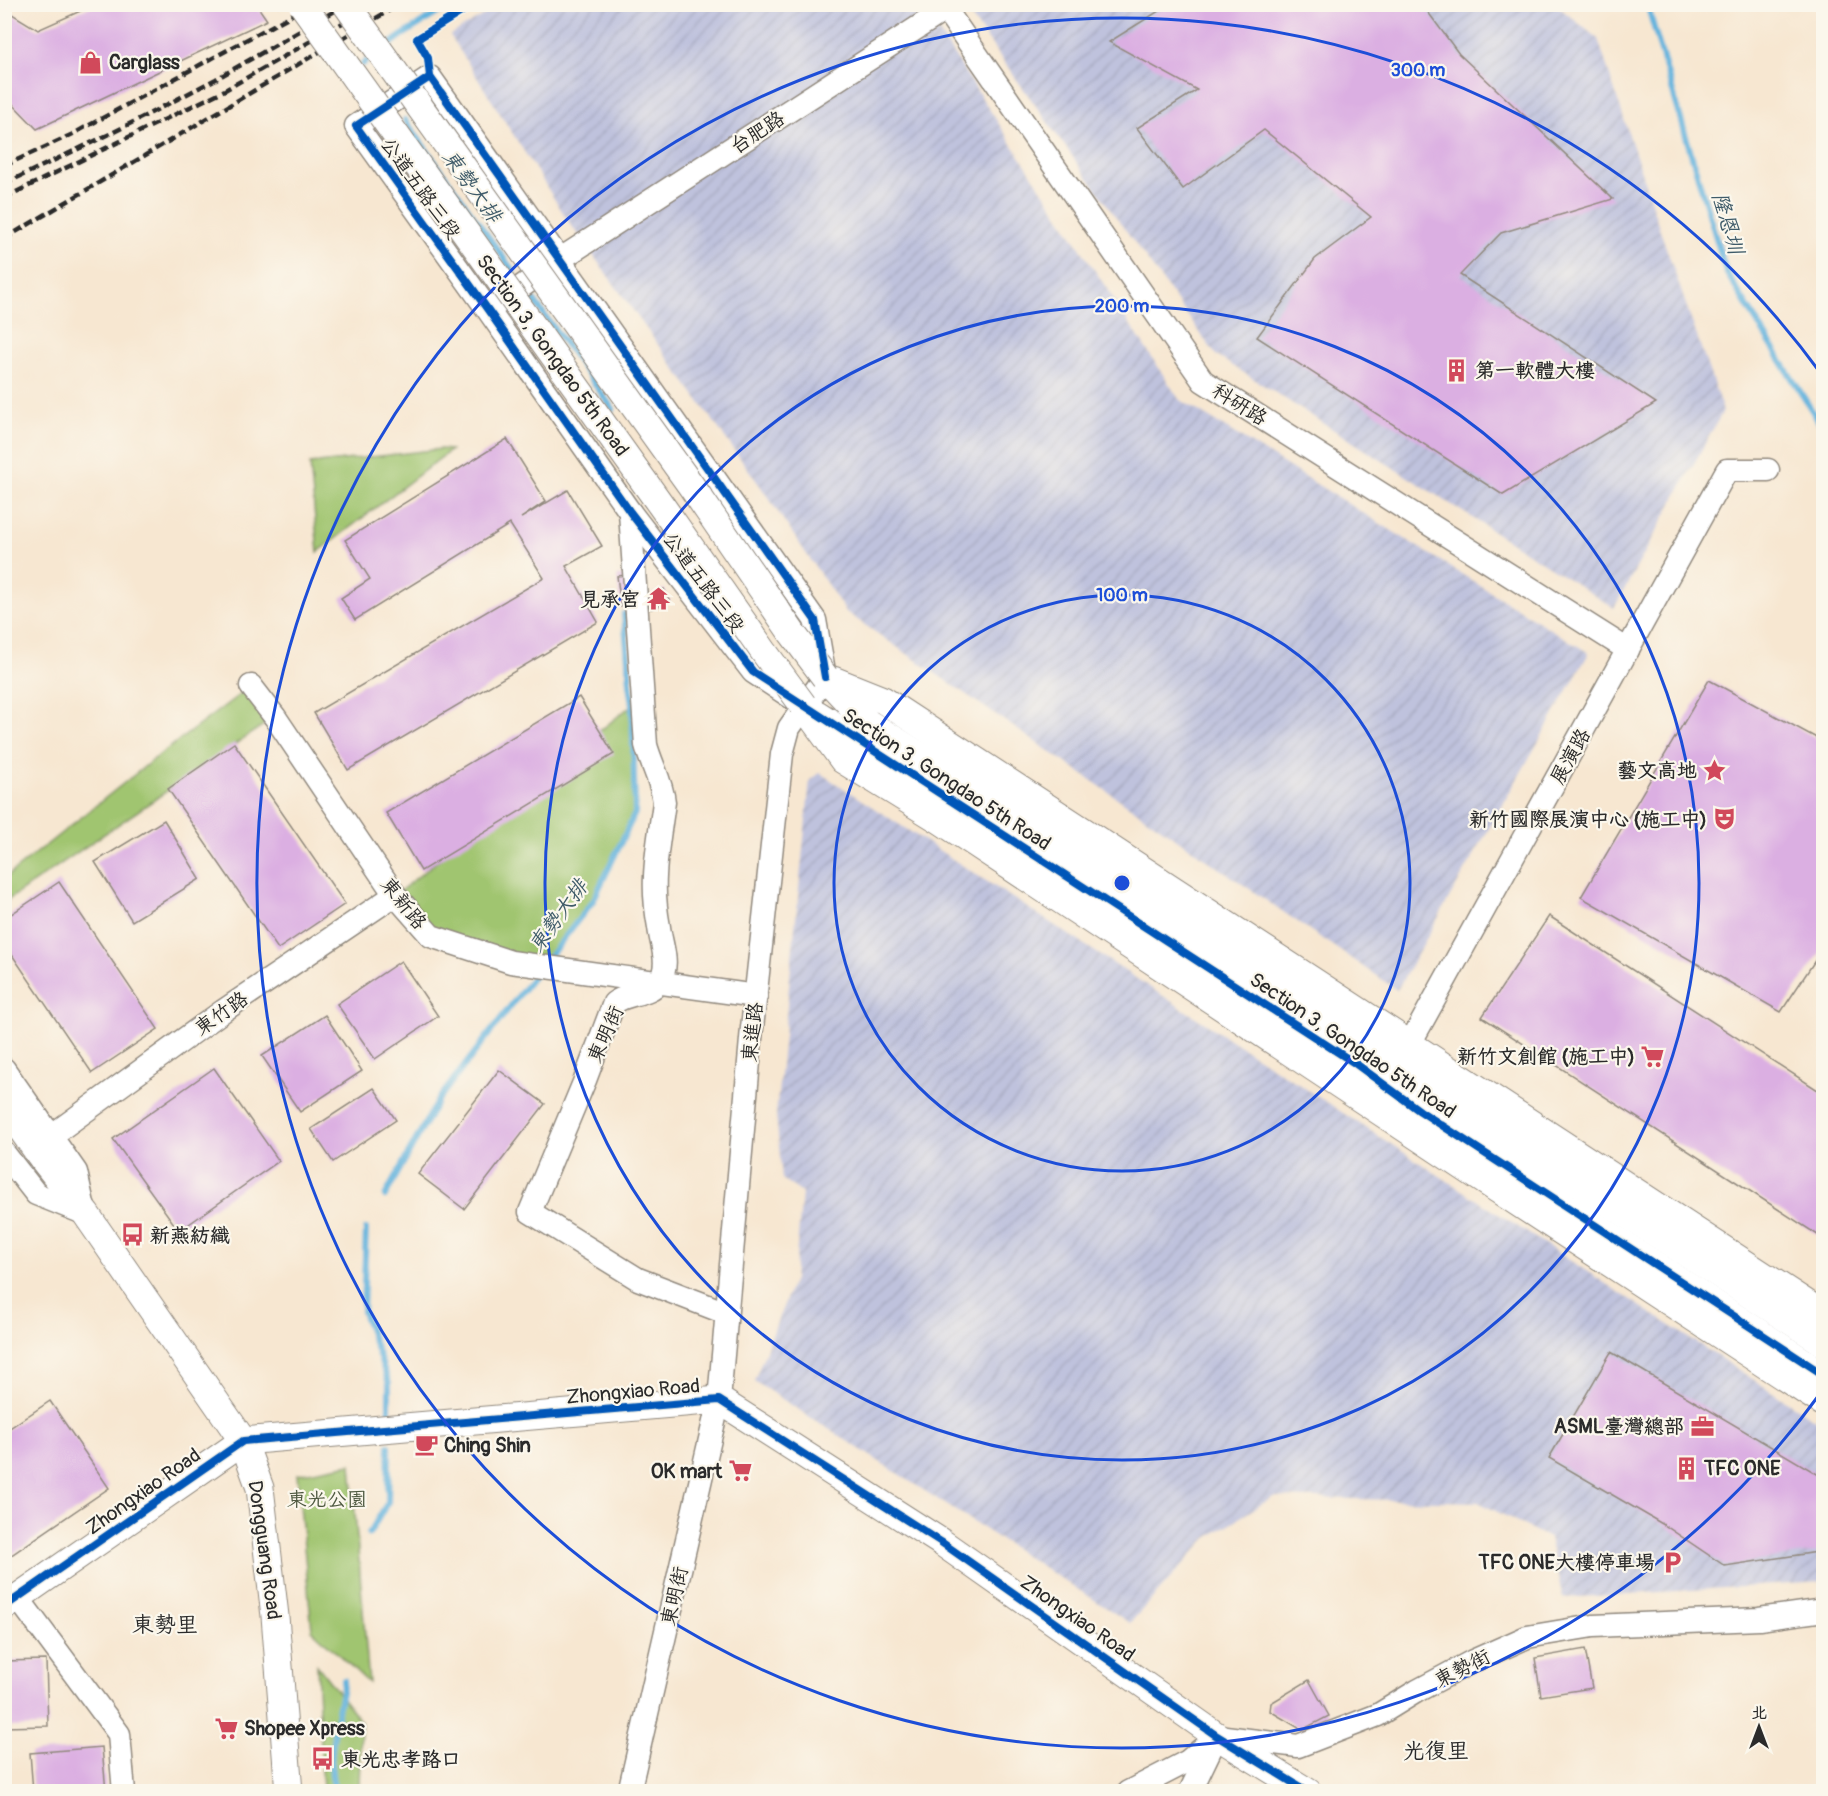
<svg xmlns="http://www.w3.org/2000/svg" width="1828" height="1796" font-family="Pangolin,'LXGW WenKai TC',sans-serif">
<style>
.industrial{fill:url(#industrial-furrows)}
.green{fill:#a0c570;stroke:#66784e;stroke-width:1.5}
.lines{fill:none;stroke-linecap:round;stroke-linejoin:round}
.stream{stroke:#63b3dd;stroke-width:6}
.building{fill:#dbafe2}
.minor-casing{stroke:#91897e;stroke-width:25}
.tertiary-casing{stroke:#91897e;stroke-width:29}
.minor{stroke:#fff;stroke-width:22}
.tertiary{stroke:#fff;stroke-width:27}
.rail{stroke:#2b2b2b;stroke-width:4.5;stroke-dasharray:9 4.5;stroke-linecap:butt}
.tertiary-bridge-casing{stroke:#91897e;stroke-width:29;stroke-linecap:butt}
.tertiary-bridge{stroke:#fff;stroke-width:27}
.cycleway-casing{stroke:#fbf7ec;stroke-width:11}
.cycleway{stroke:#0057b8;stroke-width:8}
.ring{fill:none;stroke:#1d4ed8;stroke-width:3}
.labels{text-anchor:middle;stroke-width:4.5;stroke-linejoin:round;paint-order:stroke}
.poi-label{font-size:20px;font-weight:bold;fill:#2b2b2b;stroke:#fbf7ec;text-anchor:start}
.street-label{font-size:20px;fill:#2b2b2b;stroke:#fbf7ec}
.park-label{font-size:20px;fill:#4e5940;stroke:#fbf7ec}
.water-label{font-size:21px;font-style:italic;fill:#3f5b69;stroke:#fbf7ec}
.quarter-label{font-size:22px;fill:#2b2b2b;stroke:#fbf7ec}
.centre{fill:#1d4ed8;stroke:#fbf7ec;stroke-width:3}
.ring-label{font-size:18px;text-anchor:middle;font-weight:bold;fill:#1d4ed8;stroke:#fbf7ec;stroke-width:4.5;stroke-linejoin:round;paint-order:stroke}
</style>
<defs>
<pattern id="industrial-furrows" width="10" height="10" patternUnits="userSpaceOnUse" patternTransform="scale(1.5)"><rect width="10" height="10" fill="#bfc2dd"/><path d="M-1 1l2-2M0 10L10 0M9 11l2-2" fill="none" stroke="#a4a7be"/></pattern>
</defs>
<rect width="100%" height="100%" fill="#fbf7ec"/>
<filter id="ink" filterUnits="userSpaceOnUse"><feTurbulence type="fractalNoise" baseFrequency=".0167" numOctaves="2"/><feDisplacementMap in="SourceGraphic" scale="12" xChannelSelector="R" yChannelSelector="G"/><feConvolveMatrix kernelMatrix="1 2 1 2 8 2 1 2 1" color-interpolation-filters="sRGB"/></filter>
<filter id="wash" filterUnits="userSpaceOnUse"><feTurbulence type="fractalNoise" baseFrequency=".008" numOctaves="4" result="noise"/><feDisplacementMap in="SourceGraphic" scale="24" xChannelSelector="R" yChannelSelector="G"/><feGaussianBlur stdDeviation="1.35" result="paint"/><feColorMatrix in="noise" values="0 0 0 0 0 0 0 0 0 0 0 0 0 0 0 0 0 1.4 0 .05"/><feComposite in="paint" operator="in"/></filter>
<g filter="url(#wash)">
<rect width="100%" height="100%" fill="#f7e7d1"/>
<g class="industrial">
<path d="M986,4H1555L1598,39L1660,230L1723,411L1614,608L1216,355L970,15Z"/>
<path d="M501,5H921L1179,399L1589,653L1397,990L846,612L761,487L569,222L450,35Z"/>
<path d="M820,773L1823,1425V1582L1563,1598L1549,1538L1478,1502L1273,1497L1207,1538L1130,1623L754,1381L794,1279L802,1193L782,1179L776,1114L810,780Z"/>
</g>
<g class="green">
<path d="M441,449L451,450L318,552L310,464Z"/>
<path d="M251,686L275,717L5,902V878L154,759Z"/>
<path d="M632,705L635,813L593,901L542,965L431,936L395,895Z"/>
<path d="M351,1464L369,1683L312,1630L297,1474Z"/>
<path d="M317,1665L361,1722L359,1787L323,1791Z"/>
</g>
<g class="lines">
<g class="stream">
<path d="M1647,4L1726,272L1824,430"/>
<path d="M385,48L401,36L452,4"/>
<path d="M363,64L374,55"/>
<path d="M405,120L513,271"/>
<path d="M532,298L613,409"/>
<path d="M546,961L593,901L635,813L632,705L624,614"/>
<path d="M385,1196L438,1100L537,972"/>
<path d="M366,1229L363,1312L389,1383V1412"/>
<path d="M369,1534L388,1502L389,1446"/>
<path d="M336,1792C324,1763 339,1711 344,1680"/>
</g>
</g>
<g id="blocks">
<g class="building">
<path d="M96,4H256L267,20L37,129L4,95V9L38,30Z"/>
<path d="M1170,4H1422L1459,54L1613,199L1501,233L1460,275L1656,403L1503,495L1257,337L1315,259L1371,217L1264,130L1183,189L1137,128L1197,90L1109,42Z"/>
<path d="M507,439L546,501L521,518L568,490L602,546L566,566L598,622L348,770L314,713L544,578L510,524L355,620L341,598L370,579L345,540Z"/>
<path d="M628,575L631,606L621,607L617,576Z"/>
<path d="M664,589L670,601L651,609L645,598Z"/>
<path d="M1709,680L1824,742V947L1781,1012L1581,897Z"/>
<path d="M579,697L614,754L421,871L386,813Z"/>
<path d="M234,743L345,904L278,949L168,789Z"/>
<path d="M164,820L200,879L132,921L95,862Z"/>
<path d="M59,882L158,1029L92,1073L4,943V919Z"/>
<path d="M1549,916L1824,1094V1239L1482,1017Z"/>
<path d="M401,961L438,1016L375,1059L337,1004Z"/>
<path d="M325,1015L362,1071L300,1112L262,1056Z"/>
<path d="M214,1068L279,1161L179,1231L113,1139Z"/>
<path d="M499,1070L545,1104L464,1209L418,1174Z"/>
<path d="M374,1088L396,1120L333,1162L311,1129Z"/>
<path d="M1611,1352L1824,1478V1551L1725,1566L1664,1525L1549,1458Z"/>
<path d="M50,1401L109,1488L4,1560V1432Z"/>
<path d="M1585,1649L1592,1688L1541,1696L1535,1658Z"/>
<path d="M46,1660L48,1726L4,1727V1661Z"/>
<path d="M1309,1680L1329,1716L1302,1730L1270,1711L1271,1703Z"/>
<path d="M102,1747L106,1792H33L30,1753Z"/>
</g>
</g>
</g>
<g filter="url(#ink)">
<use href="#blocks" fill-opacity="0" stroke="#91897e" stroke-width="1.5"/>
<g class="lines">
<defs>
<g id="minor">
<path d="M946,10L1203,381L1628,650"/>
<path d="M497,304L559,260L954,4"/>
<path d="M630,512L646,745C651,764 662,782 664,802C661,826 656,851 655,876C654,893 656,911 659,927C661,946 671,964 659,982C650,995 626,993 614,1003L585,1080L530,1212L638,1279L726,1313"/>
<path d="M251,686L275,717L395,895L431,936L511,962L756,996"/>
<path d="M1402,1058L1727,470H1768"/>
<path d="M4,1069L76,1172L85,1213"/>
<path d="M51,1136L223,1011L395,895"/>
<path d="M4,1153L36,1194L86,1214"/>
<path d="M18,1598L119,1734L124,1792"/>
<path d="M629,1792L719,1400L752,1028L782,754L789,728L825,677L815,620L430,77L356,126L488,310L630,512L753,672L797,701"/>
<path d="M1128,1792L1188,1761L1217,1736L1298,1746L1378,1715L1417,1691L1473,1661L1527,1637L1593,1626L1759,1619L1824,1610"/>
<path d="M1190,1792L1213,1744"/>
</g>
<g id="tertiary">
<path d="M825,677L868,723L1152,901L1370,1042L1460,1106L1824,1343"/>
<path d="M833,680L883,700L1824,1315"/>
<path d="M803,705L843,760L940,820L1497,1189L1824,1403"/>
<path d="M817,714L1356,1064L1420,1111L1824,1375"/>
<path d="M4,1105L42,1158L86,1214L243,1441L260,1488L275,1616L289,1792"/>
<path d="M4,1607L243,1441L719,1400L941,1542L1217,1736L1308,1792"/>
</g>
</defs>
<use href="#minor" class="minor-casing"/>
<use href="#tertiary" class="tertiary-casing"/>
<use href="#minor" class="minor"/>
<use href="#tertiary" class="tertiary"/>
<g class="rail">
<path d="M4,166L73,134L312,4"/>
<path d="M4,184L112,133L216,79L347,4"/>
<path d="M4,198L225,90L376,4"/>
<path d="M4,239L400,4"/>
</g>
<defs>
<g id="tertiary-bridge">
<path d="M302,4L663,508L764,652L803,705"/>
<path d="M346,4L692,487L792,633L825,677"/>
</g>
</defs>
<use href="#tertiary-bridge" class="tertiary-bridge-casing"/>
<use href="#tertiary-bridge" class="tertiary-bridge"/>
<defs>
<g id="cycleway">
<path d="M474,4L417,39L428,58L430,77L815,620L825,677"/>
<path d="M430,77L356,126L488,310L630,512L753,672L1356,1064L1420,1111L1824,1375"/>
<path d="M4,1607L243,1441L719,1400L941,1542L1217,1736L1308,1792"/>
</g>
</defs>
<use href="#cycleway" class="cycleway-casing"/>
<use href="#cycleway" class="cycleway"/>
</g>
</g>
<g class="ring">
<circle cx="1122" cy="883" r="288"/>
<circle cx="1122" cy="883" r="577"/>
<path d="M1822 1391A865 865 0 1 1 1822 375"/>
</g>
<defs>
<symbol id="shop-bare" viewBox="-9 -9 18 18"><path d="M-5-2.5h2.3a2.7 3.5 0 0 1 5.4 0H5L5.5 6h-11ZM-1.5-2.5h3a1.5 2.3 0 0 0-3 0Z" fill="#d1495b" stroke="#fbf7ec" stroke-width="2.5" paint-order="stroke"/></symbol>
<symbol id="building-bare" viewBox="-9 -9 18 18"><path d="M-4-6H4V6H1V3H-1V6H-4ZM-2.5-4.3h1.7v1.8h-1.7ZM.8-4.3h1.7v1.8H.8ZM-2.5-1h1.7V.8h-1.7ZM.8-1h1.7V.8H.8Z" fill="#d1495b" stroke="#fbf7ec" stroke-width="2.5" paint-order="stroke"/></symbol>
<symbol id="temple-bare" viewBox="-9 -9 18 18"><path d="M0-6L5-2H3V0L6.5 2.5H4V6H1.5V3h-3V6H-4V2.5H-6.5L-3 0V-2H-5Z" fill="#d1495b" stroke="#fbf7ec" stroke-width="2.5" paint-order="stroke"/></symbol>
<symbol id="sight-bare" viewBox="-9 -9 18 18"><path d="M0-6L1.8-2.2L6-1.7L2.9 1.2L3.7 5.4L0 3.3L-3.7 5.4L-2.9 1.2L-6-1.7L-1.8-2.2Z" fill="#d1495b" stroke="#fbf7ec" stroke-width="2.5" paint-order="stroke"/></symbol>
<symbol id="theatre-bare" viewBox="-9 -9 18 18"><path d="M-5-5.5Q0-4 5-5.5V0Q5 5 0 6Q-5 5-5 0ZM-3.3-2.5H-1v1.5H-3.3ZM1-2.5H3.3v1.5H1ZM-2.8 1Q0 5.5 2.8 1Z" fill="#d1495b" stroke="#fbf7ec" stroke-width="2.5" paint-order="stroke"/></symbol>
<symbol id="supermarket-bare" viewBox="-9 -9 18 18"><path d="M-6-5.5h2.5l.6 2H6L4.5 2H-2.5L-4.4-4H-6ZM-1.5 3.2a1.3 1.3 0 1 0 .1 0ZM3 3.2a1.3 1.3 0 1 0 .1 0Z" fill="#d1495b" stroke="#fbf7ec" stroke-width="2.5" paint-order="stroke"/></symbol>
<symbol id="bus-bare" viewBox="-9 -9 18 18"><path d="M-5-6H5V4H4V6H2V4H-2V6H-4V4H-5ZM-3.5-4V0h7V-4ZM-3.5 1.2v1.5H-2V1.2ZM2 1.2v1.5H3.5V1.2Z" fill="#d1495b" stroke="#fbf7ec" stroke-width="2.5" paint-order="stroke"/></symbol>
<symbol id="office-bare" viewBox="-9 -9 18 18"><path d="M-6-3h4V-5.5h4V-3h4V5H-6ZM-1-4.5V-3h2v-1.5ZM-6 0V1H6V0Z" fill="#d1495b" stroke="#fbf7ec" stroke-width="2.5" paint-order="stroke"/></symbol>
<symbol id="cafe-bare" viewBox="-9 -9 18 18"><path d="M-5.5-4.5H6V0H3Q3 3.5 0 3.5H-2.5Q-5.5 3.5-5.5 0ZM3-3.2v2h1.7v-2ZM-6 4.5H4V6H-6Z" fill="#d1495b" stroke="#fbf7ec" stroke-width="2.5" paint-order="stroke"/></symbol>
<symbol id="parking-bare" viewBox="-9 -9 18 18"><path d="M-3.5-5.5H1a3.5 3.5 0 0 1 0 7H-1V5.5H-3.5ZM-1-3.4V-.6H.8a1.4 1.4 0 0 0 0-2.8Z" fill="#d1495b" stroke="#fbf7ec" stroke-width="2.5" paint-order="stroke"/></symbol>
</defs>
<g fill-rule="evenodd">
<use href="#shop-bare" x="74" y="46" width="33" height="33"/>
<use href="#building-bare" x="1440" y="354" width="33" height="33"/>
<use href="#temple-bare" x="642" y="582" width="33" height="33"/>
<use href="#sight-bare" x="1698" y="754" width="33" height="33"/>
<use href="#theatre-bare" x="1708" y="802" width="33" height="33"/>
<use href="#supermarket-bare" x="1636" y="1040" width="33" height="33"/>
<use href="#bus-bare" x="116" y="1218" width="33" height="33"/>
<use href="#office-bare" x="1686" y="1410" width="33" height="33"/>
<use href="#cafe-bare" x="410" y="1428" width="33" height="33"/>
<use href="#building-bare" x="1670" y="1452" width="33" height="33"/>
<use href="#supermarket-bare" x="724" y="1454" width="33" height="33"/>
<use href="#parking-bare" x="1656" y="1546" width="33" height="33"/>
<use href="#supermarket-bare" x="210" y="1712" width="33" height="33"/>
<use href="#bus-bare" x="306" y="1742" width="33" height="33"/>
</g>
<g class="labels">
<g class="poi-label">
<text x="109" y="69">Carglass</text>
<text x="1475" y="377">第一軟體大樓</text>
<text x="640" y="606" text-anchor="end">見承宮</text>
<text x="1697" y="777" text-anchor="end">藝文高地</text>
<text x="1707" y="826" text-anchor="end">新竹國際展演中心 (施工中)</text>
<text x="1635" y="1063" text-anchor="end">新竹文創館 (施工中)</text>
<text x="150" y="1242">新燕紡織</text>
<text x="1684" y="1433" text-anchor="end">ASML臺灣總部</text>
<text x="444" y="1452">Ching Shin</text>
<text x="1704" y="1475">TFC ONE</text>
<text x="722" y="1478" text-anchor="end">OK mart</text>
<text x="1655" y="1569" text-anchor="end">TFC ONE大樓停車場</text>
<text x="244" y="1735">Shopee Xpress</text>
<text x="341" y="1766">東光忠孝路口</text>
</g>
<g class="street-label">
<text transform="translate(757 132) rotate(-33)" y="7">台肥路</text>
<text transform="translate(421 188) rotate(54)" y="7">公道五路三段</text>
<text transform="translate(553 355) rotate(54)" y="7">Section 3, Gongdao 5th Road</text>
<text transform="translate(1240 404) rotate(32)" y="7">科研路</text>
<text transform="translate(704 582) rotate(53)" y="7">公道五路三段</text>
<text transform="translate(1570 756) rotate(-61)" y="7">展演路</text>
<text transform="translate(947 779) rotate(33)" y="7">Section 3, Gongdao 5th Road</text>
<text transform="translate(404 903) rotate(51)" y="7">東新路</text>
<text transform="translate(221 1013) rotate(-35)" y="7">東竹路</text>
<text transform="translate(752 1032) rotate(-84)" y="7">東進路</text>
<text transform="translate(605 1034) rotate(-66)" y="7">東明街</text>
<text transform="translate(1353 1045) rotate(34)" y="7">Section 3, Gongdao 5th Road</text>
<text transform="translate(633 1391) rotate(-5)" y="7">Zhongxiao Road</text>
<text transform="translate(143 1491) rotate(-35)" y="7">Zhongxiao Road</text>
<text transform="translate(265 1550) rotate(82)" y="7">Dongguang Road</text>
<text transform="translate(674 1596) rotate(-77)" y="7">東明街</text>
<text transform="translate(1078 1618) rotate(35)" y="7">Zhongxiao Road</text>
<text transform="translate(1462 1668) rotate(-27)" y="7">東勢街</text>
</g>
<g class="park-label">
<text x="327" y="1506">東光公園</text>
</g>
<g class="water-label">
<text transform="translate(472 186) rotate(54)" y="7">東勢大排</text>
<text transform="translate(1728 223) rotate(74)" y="7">隆恩圳</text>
<text transform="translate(558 916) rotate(-54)" y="7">東勢大排</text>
</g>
<g class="quarter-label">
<text x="165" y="1632">東勢里</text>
<text x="1436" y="1758">光復里</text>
</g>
</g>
<circle cx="1122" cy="883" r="9" class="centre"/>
<g class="ring-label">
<text x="1418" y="76">300 m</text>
<text x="1122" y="312">200 m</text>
<text x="1122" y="601">100 m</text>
</g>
<rect width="1828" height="1796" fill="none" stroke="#fbf7ec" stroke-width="24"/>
<g transform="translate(1759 1727)" stroke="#fbf7ec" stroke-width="4.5" paint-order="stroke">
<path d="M0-4.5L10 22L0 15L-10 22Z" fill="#2b2b2b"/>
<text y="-9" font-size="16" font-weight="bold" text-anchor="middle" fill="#2b2b2b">北</text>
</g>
</svg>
